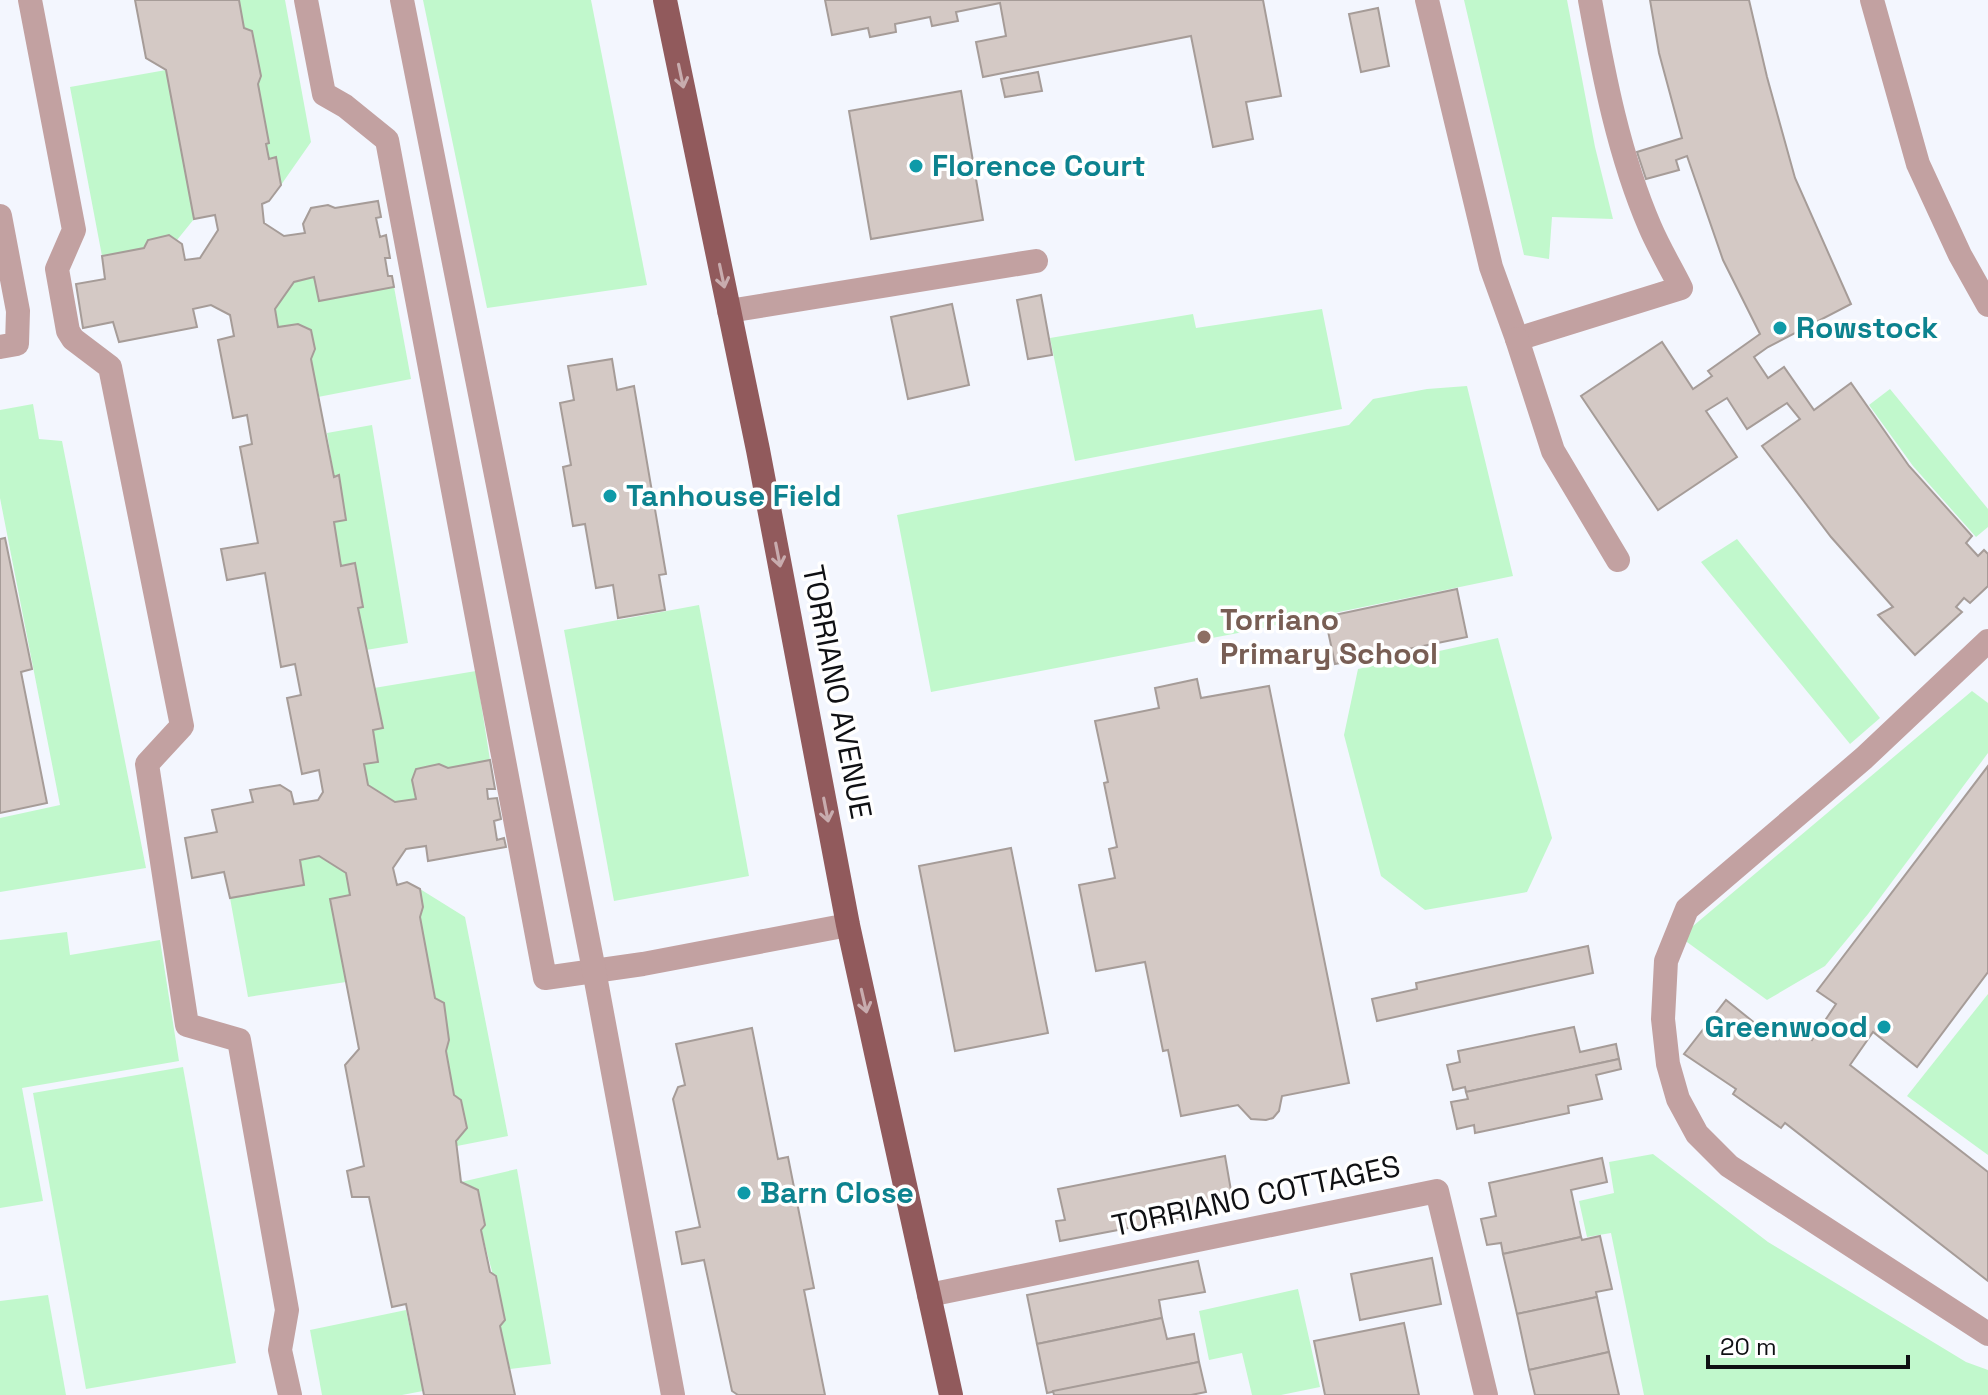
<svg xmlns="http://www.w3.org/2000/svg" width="1988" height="1395" font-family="'Space Grotesk',sans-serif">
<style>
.green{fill:#c1f8cc}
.building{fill:#d4c9c5;stroke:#a69c98;stroke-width:2}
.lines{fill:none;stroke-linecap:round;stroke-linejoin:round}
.lane{stroke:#c2a1a1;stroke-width:24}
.street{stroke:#c2a1a1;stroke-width:24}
.primary{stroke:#915a5c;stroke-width:24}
.oneway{stroke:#c8acae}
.culture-dot{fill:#0f9aa8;stroke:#fff;stroke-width:3}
.education-dot{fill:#8d6e63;stroke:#fff;stroke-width:3}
.labels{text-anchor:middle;stroke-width:7;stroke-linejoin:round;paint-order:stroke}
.culture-label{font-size:30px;font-weight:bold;fill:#0d838f;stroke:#fff;text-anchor:start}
.education-label{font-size:30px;font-weight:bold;fill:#785e54;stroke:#fff;text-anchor:start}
.street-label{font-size:30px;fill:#0f1013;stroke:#fff}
</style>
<rect width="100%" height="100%" fill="#f3f6fe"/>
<g class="green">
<path d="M239,0H285L311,142L281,185L276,158L269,159L266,144L269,143L258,84L261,76L252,31L244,28Z"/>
<path d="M423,0H591L647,285L487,308Z"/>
<path d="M1464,0H1567L1595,147L1613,219L1552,217L1549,259L1524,255Z"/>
<path d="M166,70L194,219L177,240L169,235L148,240L144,248L102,256L70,87Z"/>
<path d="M314,277L319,301L394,287L411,379L318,397L311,359L315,349L311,330L298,324L278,327L275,309L294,282Z"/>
<path d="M1322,309L1342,409L1075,461L1050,338L1193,314L1196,328Z"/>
<path d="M1467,386L1513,576L1238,633L931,692L897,515L1349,425L1373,399L1427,389Z"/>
<path d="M1890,389L1988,509V527L1976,537L1913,466L1869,405Z"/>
<path d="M33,404L39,439L62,441L146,868L0,892V818L60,805L0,498V410Z"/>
<path d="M372,425L408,643L366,650L358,608L363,607L355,564L341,566L334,522L346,520L339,476L334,477L327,433Z"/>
<path d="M1737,539L1880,718L1850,744L1701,562Z"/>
<path d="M699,605L749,876L614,901L564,630Z"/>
<path d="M1498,638L1552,838L1527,892L1425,910L1381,876L1344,735L1358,669Z"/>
<path d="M476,671L490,760L448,768L439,764L417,769L412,780L416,799L395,802L368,785L364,764L378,762L373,730L374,688Z"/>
<path d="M1972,691L1988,703V753L1868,914L1825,966L1767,1000L1680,937Z"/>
<path d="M319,856L346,873L350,895L330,899L346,982L248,997L230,898L304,885L300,860Z"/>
<path d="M420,889L465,917L508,1136L457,1146L456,1141L467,1128L461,1100L454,1095L446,1051L449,1040L444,1004L435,998L420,917L423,907Z"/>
<path d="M67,932L70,955L160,940L179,1061L22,1088L43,1201L0,1208V940Z"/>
<path d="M1988,994V1155L1907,1096Z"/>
<path d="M183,1067L236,1363L86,1389L33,1093Z"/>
<path d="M1653,1154L1768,1242L1966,1362L1988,1370V1395H1644L1611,1233L1587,1237L1579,1201L1614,1193L1609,1162Z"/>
<path d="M517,1169L551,1364L510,1369L500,1326L505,1320L481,1230L478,1190L461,1182Z"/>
<path d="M1298,1289L1320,1387L1281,1395H1252L1242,1353L1209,1360L1199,1311Z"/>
<path d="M48,1295L66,1395H0V1301Z"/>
<path d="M406,1310L423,1391L402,1395H322L310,1330Z"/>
</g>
<g class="building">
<path d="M135,0H239L244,28L252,31L261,76L258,84L269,143L266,144L269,159L276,157L281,185L269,201L262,204L264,223L284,236L305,233L303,224L311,208L328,205L335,208L378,201L381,217L376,218L380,237L386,235L390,258H385L388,276H392L394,287L319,301L314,277L294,282L275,309L278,327L298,324L311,330L315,349L311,359L334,477L339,475L346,520L334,522L341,566L355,563L363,607L358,608L383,728L373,730L378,762L364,764L368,785L395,802L416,799L412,780L416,769L439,764L448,768L490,760L495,789H487L488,799L497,798L501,819L494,821L497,840L504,838L506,847L428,861L426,846L406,849L393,868L397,885L407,882L420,889L423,907L420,917L435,998L444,1003L449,1040L446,1051L454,1095L461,1100L467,1128L456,1141L461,1182L478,1190L485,1225L481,1230L490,1272L496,1276L505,1320L500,1326L515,1395H424L406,1304L392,1307L369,1197H352L347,1171L364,1166L345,1065L359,1049L330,899L350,895L346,873L319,856L300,860L304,885L230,898L224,872L192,878L185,838L217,832L212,810L253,802L250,790L280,785L291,792L294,804L318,800L323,792L319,770L302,774L287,698L301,695L295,664L281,667L265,573L227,580L221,549L258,543L240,447L252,444L247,415L233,418L218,340L234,336L230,315L211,305L193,309L197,327L119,342L113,322L83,328L76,284L105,279L102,256L144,248L148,240L169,235L182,244L185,260L200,258L218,230L215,215L194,219L166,70L146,58Z"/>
<path d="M825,0H1263L1281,96L1246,102L1253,139L1213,147L1191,36L983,77L976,42L1006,36L1000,3L956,12L958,21L932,26L930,17L895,24L896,32L870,37L868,28L832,35Z"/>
<path d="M1650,0H1749L1767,77L1795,178L1851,304L1768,347L1754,357L1768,378L1784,367L1814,410L1851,383L1909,466L1972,536L1966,543L1978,556L1984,550L1988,554V586L1970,603L1964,598L1956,607L1962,612L1915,655L1878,615L1893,607L1831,537L1762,446L1800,419L1787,403L1747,429L1727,398L1706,411L1737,457L1658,510L1581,396L1662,342L1693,389L1712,376L1708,371L1760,334L1723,260L1687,156L1676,160L1679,170L1646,179L1637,152L1682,138L1659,53Z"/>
<path d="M1378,8L1389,66L1361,72L1349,14Z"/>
<path d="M1038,72L1042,91L1005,97L1001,79Z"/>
<path d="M961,91L983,220L871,239L849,111Z"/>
<path d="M1041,295L1052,355L1028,359L1017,300Z"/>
<path d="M952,304L969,385L908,399L891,317Z"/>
<path d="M612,359L617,390L634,386L666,574L659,575L665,610L618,618L613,585L596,588L585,524L573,526L563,467L571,465L560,403L574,400L568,366Z"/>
<path d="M5,538L32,669L21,672L47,803L0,813V539Z"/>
<path d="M1457,589L1467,637L1335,664L1325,617Z"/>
<path d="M1197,679L1201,698L1269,686L1349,1083L1282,1096L1279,1111L1273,1118L1266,1120L1251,1119L1238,1105L1181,1116L1168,1050L1163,1051L1145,962L1096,971L1079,885L1115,878L1109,849L1117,847L1104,783L1108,782L1095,721L1159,708L1155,688Z"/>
<path d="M1988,766V972L1917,1067L1873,1032L1850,1065L1988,1172V1281L1785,1123L1781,1128L1733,1094L1736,1089L1684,1054L1726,1000L1776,1040L1792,1021L1812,1040L1836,1004L1817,991Z"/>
<path d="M1011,848L1048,1033L955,1051L919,866Z"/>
<path d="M1588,946L1593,973L1377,1021L1372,999L1417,989L1416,983Z"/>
<path d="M1574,1027L1580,1052L1616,1044L1619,1059L1466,1092L1465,1087L1453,1090L1447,1065L1460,1062L1458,1051Z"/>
<path d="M752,1028L778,1159L788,1157L814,1288L804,1290L825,1395H738L732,1391L704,1260L682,1264L676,1232L700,1227L673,1099L678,1087L685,1085L676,1044Z"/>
<path d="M1619,1059L1621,1069L1596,1075L1602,1099L1568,1106L1569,1113L1475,1133L1474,1125L1457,1129L1451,1102L1468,1099L1466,1092Z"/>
<path d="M1225,1156L1234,1208L1060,1241L1056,1221L1065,1220L1058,1189Z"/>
<path d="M1602,1158L1607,1182L1571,1190L1581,1237L1503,1254L1501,1243L1487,1245L1481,1219L1496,1216L1489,1183Z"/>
<path d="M1600,1236L1612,1289L1596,1292L1597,1297L1517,1314L1503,1254L1581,1237L1582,1240Z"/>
<path d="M1432,1258L1441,1304L1360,1320L1351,1274Z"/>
<path d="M1198,1261L1205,1292L1159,1300L1162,1318L1037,1344L1027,1295Z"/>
<path d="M1597,1297L1609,1352L1529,1370L1517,1314Z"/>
<path d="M1162,1318L1167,1339L1194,1334L1199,1362L1047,1393L1037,1344Z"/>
<path d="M1404,1323L1419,1395H1325L1314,1341Z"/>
<path d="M1609,1352L1619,1395H1535L1529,1370Z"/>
<path d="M1199,1362L1206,1392L1191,1395H1054L1053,1391Z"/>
</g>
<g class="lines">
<g class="lane">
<path d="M30,0L74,230L57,269L68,331L73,339L110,367L182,726L147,764L187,1025L239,1040L287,1310L280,1350L290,1395"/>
<path d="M306,0L324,94L345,106L387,140L545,978L643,964L848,925"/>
<path d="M402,0L594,970L673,1395"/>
<path d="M1427,0L1491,267L1517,339L1681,288C1671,268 1659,248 1650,227C1619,155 1604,77 1590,0"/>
<path d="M729,311L1036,261"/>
<path d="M1517,339L1553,451L1618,560"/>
<path d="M1988,641L1864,758L1687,909L1666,961L1663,1019L1668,1064L1678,1099L1697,1134L1729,1166L1988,1334"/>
</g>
<g class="street">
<path d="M1872,0L1918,164L1960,255L1988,305"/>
<path d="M0,216L18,311L17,344L0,347"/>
<path d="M929,1295L1437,1191L1486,1395"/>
</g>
<path class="primary" d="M665,0L758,450L848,925L951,1395"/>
</g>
<defs><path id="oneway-shaft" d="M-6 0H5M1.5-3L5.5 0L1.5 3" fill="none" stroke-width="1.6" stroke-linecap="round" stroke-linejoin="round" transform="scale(2)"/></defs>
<g class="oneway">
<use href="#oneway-shaft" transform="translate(681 76) rotate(78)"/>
<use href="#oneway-shaft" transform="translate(722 276) rotate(78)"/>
<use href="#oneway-shaft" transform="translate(778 555) rotate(79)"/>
<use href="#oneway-shaft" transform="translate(826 810) rotate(79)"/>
<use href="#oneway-shaft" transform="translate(864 1001) rotate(77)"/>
</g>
<g class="culture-dot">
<circle cx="916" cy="166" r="8"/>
<circle cx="1780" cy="328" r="8"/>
<circle cx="610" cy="496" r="8"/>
<circle cx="1884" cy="1027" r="8"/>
<circle cx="744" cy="1193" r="8"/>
</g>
<circle class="education-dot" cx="1204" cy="637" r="8"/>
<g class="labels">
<g class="culture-label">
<text x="932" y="176">Florence Court</text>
<text x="1796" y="338">Rowstock</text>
<text x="626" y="506">Tanhouse Field</text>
<text x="1868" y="1037" text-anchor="end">Greenwood</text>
<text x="760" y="1203">Barn Close</text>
</g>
<g class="education-label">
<text x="1220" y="630">Torriano<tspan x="1220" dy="34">Primary School</tspan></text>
</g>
<g class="street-label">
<text transform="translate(837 692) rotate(79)" y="10">TORRIANO AVENUE</text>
<text transform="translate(1256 1196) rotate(-12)" y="10">TORRIANO COTTAGES</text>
</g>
</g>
<path d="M1708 1355v12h200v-12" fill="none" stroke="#0f1013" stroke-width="4"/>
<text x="1720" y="1355" font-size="24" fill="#0f1013" stroke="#ffffff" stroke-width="6" paint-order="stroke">20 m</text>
</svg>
